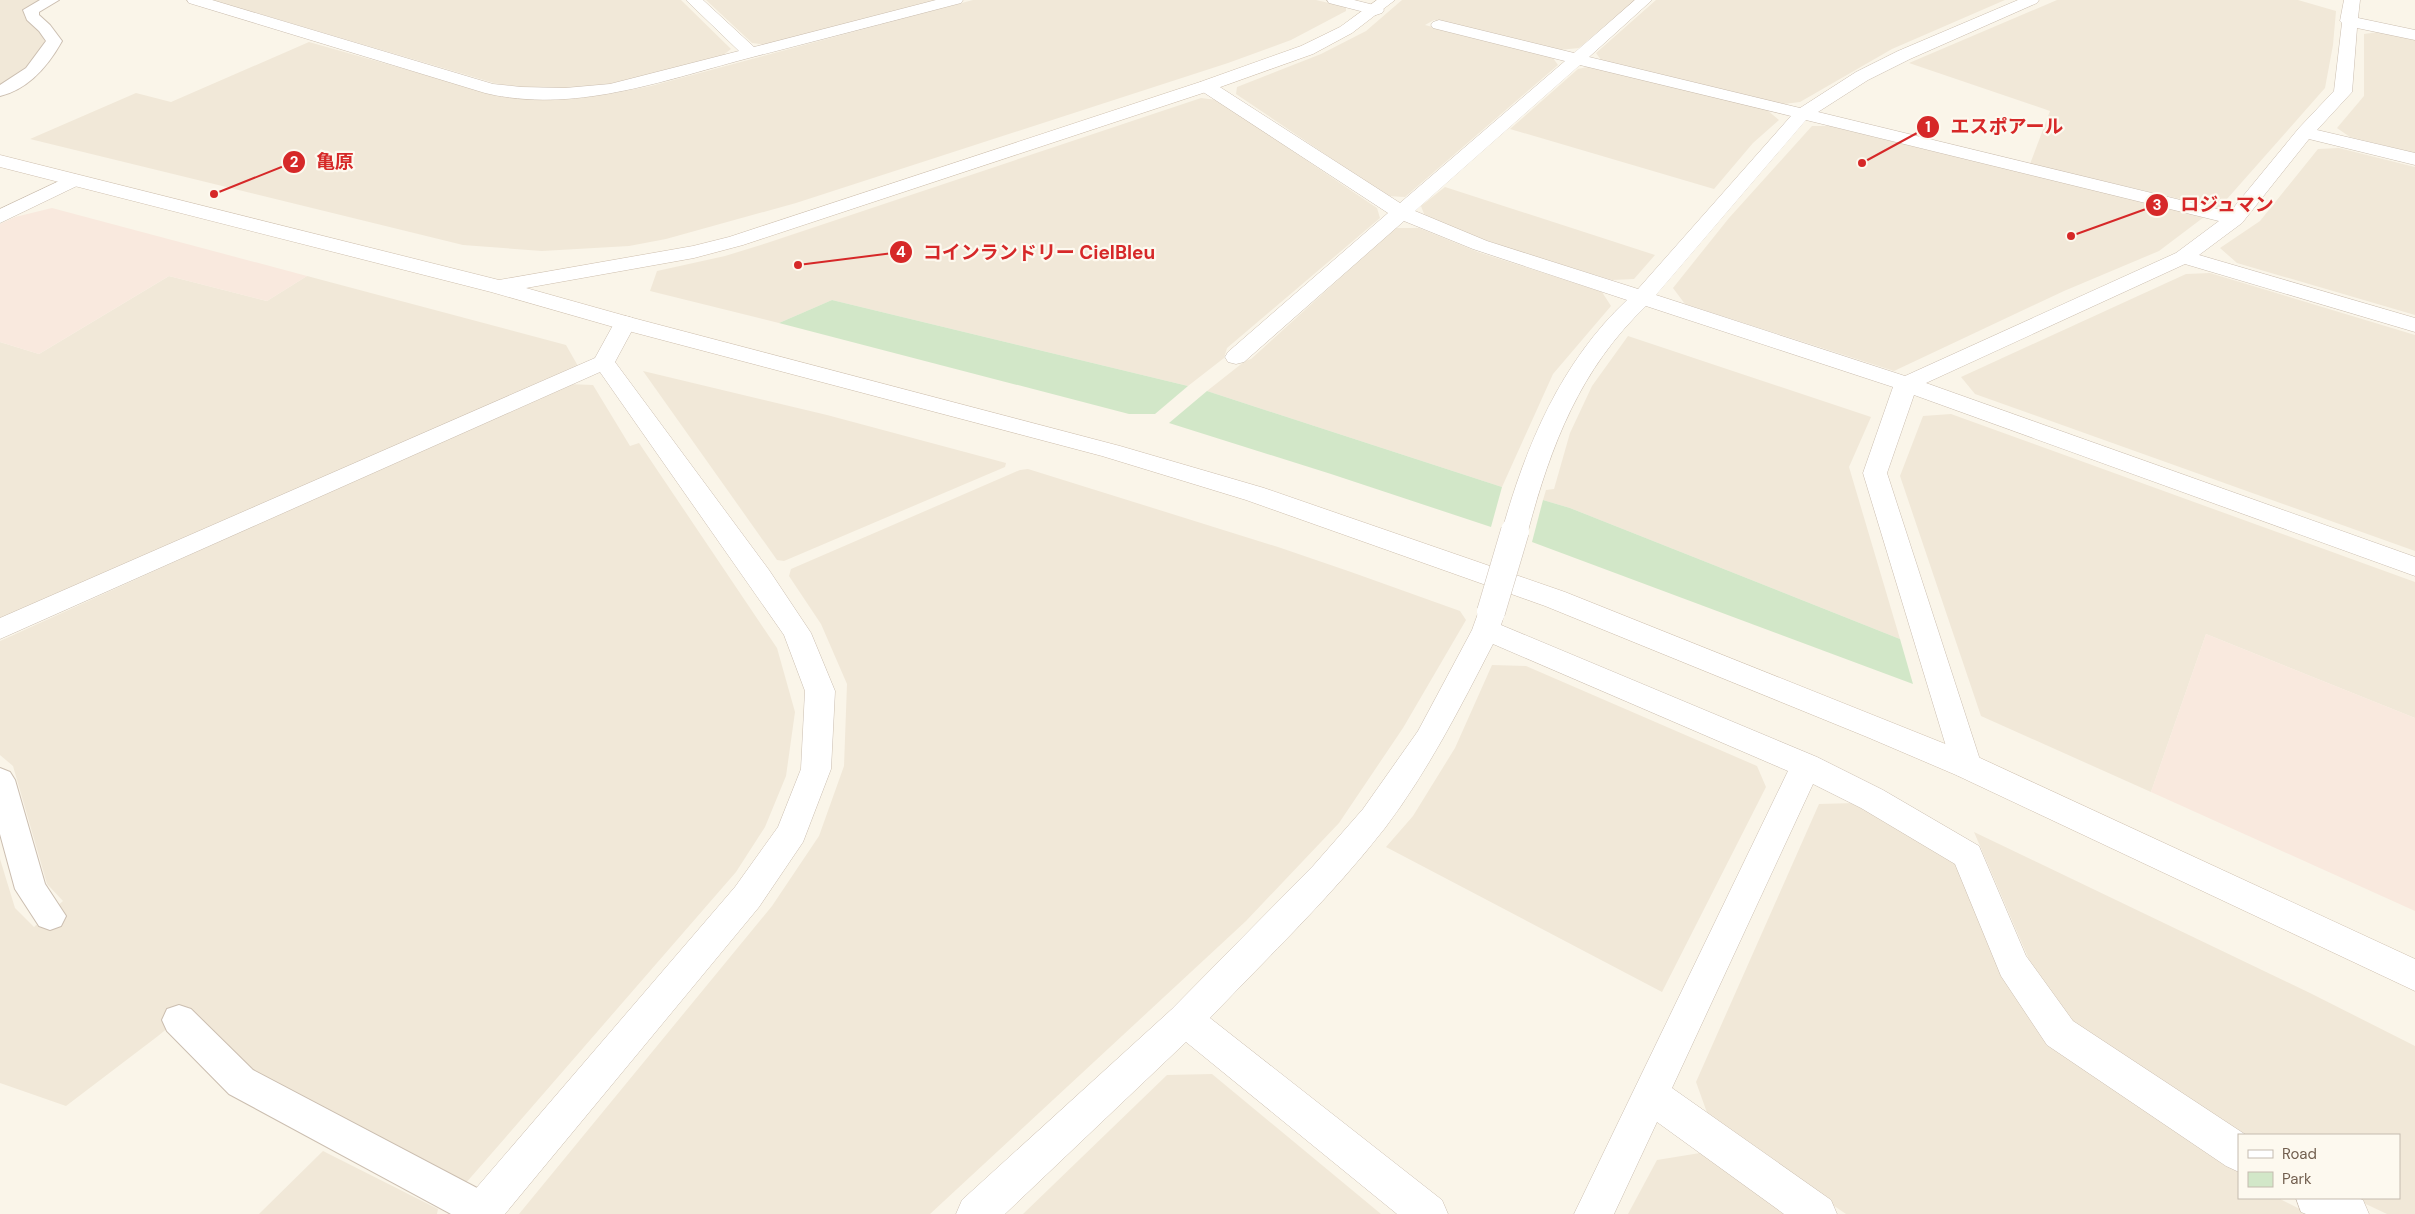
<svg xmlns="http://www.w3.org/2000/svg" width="2415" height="1214" font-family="'DM Sans','Noto Sans JP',sans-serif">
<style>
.residential{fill:#f1e8d8}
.commercial{fill:#f9e9de}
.green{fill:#d2e7c8}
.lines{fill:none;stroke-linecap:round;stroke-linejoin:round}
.lane-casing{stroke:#cbbeb0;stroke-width:2}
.street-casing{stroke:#cbbeb0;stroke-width:1}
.secondary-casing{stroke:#cebfae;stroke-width:1}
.lane{fill:#fff;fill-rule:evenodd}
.street{fill:#fff;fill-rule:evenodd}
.secondary{fill:#fff;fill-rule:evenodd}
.street-bridge-casing{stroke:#cbbeb0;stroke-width:29;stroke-linecap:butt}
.street-bridge{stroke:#fff;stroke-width:28}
.leader{fill:none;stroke:#d62828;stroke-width:2}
.callout-dot{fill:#d62828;stroke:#fdf9ef;stroke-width:2}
.mark-label{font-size:15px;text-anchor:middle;font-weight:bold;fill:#fff}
.callout-label{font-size:19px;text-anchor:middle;font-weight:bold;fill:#d62828;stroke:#fdf9ef;stroke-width:4.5;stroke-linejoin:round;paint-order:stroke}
</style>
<rect width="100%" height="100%" fill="#faf5e9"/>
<g class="residential">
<path d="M0,0H47L26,9L24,16L40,29L45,43L35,65L0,88Z"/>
<path d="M212,0H681L731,49L722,56L604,86L570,90L519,88L494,83Z"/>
<path d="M706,0H936L768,45L752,43Z"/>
<path d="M973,0H1316L1346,7V11L1291,40L1228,63L796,203L666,239L629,246L542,251L463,245L30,139L136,93L171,102L309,42L507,98L561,99L615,93L651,86Z"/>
<path d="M1402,0H1635L1579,48L1559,50L1434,20L1425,25L1553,58L1558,65L1405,197L1387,196L1236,94L1237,87L1321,54L1366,31Z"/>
<path d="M1656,0H2005L1892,49L1800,102L1784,104L1601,60L1596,53Z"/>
<path d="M2057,0H2298L2336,11L2333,45L2325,88L2219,208L2030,164L2050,111L1909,63Z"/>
<path d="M2379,32L2415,40V153L2350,137L2337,128L2364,96V34Z"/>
<path d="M1592,66L1767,110L1779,120L1753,143L1714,189L1510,129L1578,69Z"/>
<path d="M1201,98L1217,100L1377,208L1380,218L1227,348L1224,358L1188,386L832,300L779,323L650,291L657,271L725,256L767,243Z"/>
<path d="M1812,126H1830L2204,217L2159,251L2064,291L1894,371L1685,304L1673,288L1729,218Z"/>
<path d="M2339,148L2415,167V315L2237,263L2220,248L2260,221L2318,149Z"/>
<path d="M1445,187L1655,255L1634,279L1612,280L1530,255L1455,230L1424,214L1421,206Z"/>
<path d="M1395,228H1419L1478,252L1602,292L1611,306L1553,374L1502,487L1207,391L1245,361L1251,359Z"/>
<path d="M2210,273L2415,335V551L1975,394L1961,377L2186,274Z"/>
<path d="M169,276L267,301L307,276L566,345L578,366L0,621V342L39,354Z"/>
<path d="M1628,336L1871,417L1849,467L1900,639L1570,508L1543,500L1546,490L1554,489L1570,433L1592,386Z"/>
<path d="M643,371L827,415L1006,463L1005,467L784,561L777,560Z"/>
<path d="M567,384L593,385L630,446L639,443L777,648L795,712L786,776L765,827L736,872L465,1184L261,1077L191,1009L158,1036L66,1106L0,1083V859L15,908L34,927L63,901L47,884L13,766L0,755V641Z"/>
<path d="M1951,414L2415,582V718L2206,634L2151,792L1981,716L1900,476L1923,416Z"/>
<path d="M1028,469L1278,547L1351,572L1460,611L1466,620L1403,728L1339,823L1246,921L930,1214H519L772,906L819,836L844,766L847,684L821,624L789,576L791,569L1020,470Z"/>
<path d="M1492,665L1526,666L1757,766L1766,787L1662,992L1386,847L1413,816L1455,748Z"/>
<path d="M1855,803L1958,865L1993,956L2239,1171V1198H2278L2310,1214H1846L1710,1121L1696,1082L1819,804Z"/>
<path d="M1974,832L2310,993L2415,1046V1214H2387L2353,1198H2399V1135H2241L2073,1023L2030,962Z"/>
<path d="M1212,1074L1381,1214H1023L1167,1075Z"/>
<path d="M323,1151L438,1209L437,1214H259Z"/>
<path d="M1700,1153L1785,1214H1628L1657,1160Z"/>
</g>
<g class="commercial">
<path d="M52,208L307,276L267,301L169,276L39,354L0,342V224L15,217Z"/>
<path d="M2206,634L2415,718V911L2151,792Z"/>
</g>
<g class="green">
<path d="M832,300L1188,386L1155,414H1129L779,323Z"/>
<path d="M1207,391L1502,487L1491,527L1331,474L1169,423Z"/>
<path d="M1543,500L1570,508L1900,639L1913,684L1532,542Z"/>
</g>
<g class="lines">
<defs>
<g id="lane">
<path d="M40,0H59L39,12V15L50,25L62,41C48,66 29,89 0,96V85L26,68L46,41L39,31L27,20L23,10Z"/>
<path d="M0,768L10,772L15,780L45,884L66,916L61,926L50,930L39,926L15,889L0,834Z"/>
<path d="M179,1005L191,1009L253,1070L496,1198L502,1211L500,1214H451L229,1094L167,1031L162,1020L167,1009Z"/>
</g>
<g id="street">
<path d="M187,0H212L493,84L521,87L565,88L610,84L739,51L686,0H703L754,47L936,0H963L961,3C889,22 815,41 745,59C662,81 572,114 485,93L189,3Z"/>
<path d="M1327,0H1354L1382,7L1384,10L1382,13L1376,15L1329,3Z"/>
<path d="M1635,0H1652L1589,57L1800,108L1856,72L1898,51L2018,0H2039L2037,3L1910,59L1868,80L1818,112L2230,212L2299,128L2334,91L2342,23L2340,21L2344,0H2360L2358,18L2415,30V40L2357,28L2352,92L2317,130L2415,153V165L2309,139L2242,223L2199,255L2415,318V332L2185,264L1926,383L2415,557V576L1914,395L1887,473L1982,766L1978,775L1967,778L1956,775L1952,766L1863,473L1893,387L1646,306C1580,369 1551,445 1528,531L1524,537L1515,540L1506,537L1502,531C1526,445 1561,362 1627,300L1473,249L1404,221L1244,362L1236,364L1228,362L1225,357L1228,352L1388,213L1200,90L1197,86L1200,82H1212L1400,203L1565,61L1433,28L1431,25L1433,22L1439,20L1574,53ZM1580,65L1791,116L1638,289L1487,241L1415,211ZM1806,120L2219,221L2176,253L1905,376L1656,295Z"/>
<path d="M74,174L81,176L84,180L81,184L0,223V209Z"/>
<path d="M625,316L633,318L636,323L615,362L769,570L811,633L835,691L831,769L803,842L759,907L505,1214H460L466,1200L735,887L778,827L801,769L805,691L784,635L600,372L0,639V618L595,358L617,318Z"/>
<path d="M1491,602L1501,605L1505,612L1501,625L1817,757L1883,790L1979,846L2026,956L2073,1021L2246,1135H2239V1172L2226,1166L2047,1045L2001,976L1955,864L1861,808L1813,784L1672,1088L1831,1200L1837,1214H1784L1657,1122L1614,1214H1574L1788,771L1493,644C1460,708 1428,771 1385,828C1332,896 1269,956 1210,1018L1442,1200L1448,1214H1397L1186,1042L1005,1214H956L962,1200L1172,1009L1313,866L1363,809L1418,731L1472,630L1481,605Z"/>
<path d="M2296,1198H2358L2363,1200L2369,1214H2306L2301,1212Z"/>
</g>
<path id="secondary" d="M1377,0H1395L1352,33L1313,54L1212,90L743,245L694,258L526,288L633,318L1120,446L1264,488L1565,592L1978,757L2415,959V991L1956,775L1867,737L1545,606L1246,500L1102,456L617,328L491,292L0,167V155L499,280L693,246L729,237L1200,82L1301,46L1340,27Z"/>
</defs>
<use href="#lane" class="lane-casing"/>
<use href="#street" class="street-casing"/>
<use href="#secondary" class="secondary-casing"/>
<use href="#lane" class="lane"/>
<use href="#street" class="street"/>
<use href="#secondary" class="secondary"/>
<defs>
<path id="street-bridge" d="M1491,612L1515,531"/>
</defs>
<use href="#street-bridge" class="street-bridge-casing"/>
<use href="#street-bridge" class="street-bridge"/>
</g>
<path class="leader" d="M1862 163L1928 127M214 194L294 162M2071 236L2157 205M798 265L901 252"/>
<g class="callout-dot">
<circle cx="1862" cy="163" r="5"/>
<circle cx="214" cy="194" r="5"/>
<circle cx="2071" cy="236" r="5"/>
<circle cx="798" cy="265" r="5"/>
<circle cx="1928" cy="127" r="12"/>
<circle cx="294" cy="162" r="12"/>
<circle cx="2157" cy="205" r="12"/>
<circle cx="901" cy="252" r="12"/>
</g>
<g class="mark-label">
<text x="1928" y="132">1</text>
<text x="294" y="167">2</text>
<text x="2157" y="210">3</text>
<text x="901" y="257">4</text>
</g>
<g class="callout-label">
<text x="2007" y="133">エスポアール</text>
<text x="335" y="168">亀原</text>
<text x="2227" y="211">ロジュマン</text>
<text x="1039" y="259">コインランドリー CielBleu</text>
</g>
<rect x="2238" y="1134" width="162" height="65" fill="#fdf9ef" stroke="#c5bbaf"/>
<rect x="2248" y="1150" width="25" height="8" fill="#ffffff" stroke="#c5bbaf"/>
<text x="2282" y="1159" font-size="15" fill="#725f4f">Road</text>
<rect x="2248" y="1172" width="25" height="15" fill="#d2e7c8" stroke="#c5bbaf"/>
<text x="2282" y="1184" font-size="15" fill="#725f4f">Park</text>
</svg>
